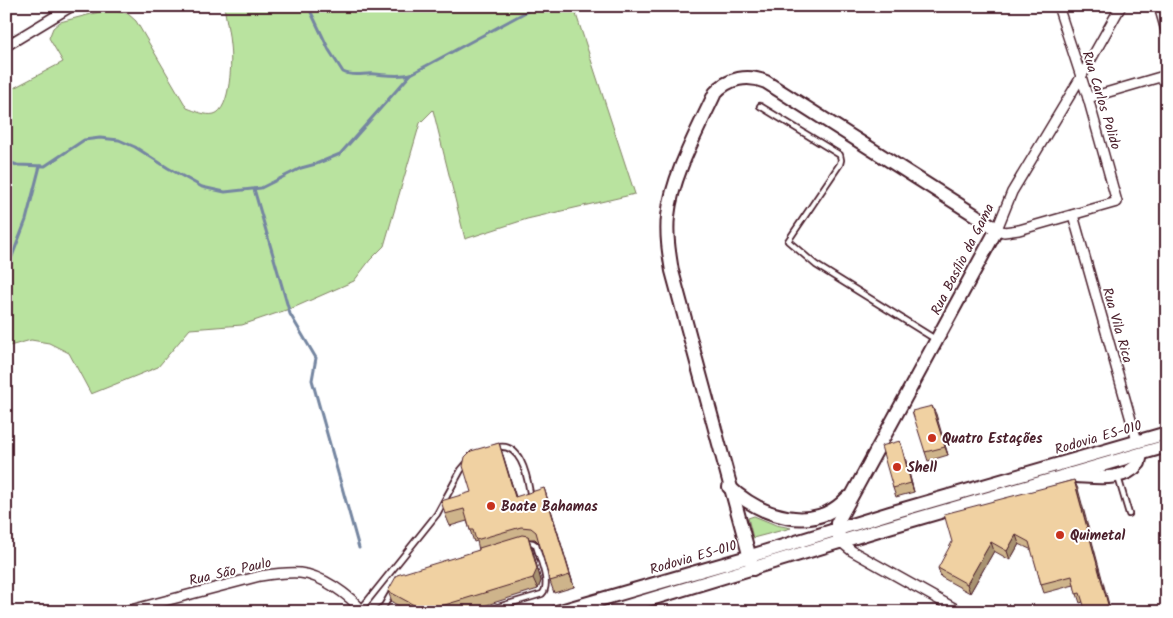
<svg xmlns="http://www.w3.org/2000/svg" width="1173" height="618" font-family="Kalam,sans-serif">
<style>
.green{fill:#b9e39f;stroke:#828165}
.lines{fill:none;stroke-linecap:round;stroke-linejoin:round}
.stream{stroke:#7586a1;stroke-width:3}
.lane-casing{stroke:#4a1f2b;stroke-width:8}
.street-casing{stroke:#4a1f2b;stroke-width:12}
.secondary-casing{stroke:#4a1f2b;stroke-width:16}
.lane{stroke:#fff;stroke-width:4.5}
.street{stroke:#fff;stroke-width:9}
.secondary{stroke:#fff;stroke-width:12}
.wall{fill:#ceb48b;stroke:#4a1f2b}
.shaded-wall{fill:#a89271;stroke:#4a1f2b}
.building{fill:#f0d1a2;stroke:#4a1f2b}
.poi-dot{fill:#c8321e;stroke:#fff;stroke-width:2}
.labels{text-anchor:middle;stroke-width:4;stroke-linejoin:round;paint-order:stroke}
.street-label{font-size:14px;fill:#4a1f2b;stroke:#fff}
.poi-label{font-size:14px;font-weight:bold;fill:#4a1f2b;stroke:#fff;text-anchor:start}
</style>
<rect width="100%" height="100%" fill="#fff"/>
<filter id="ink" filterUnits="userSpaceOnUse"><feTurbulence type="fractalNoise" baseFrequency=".02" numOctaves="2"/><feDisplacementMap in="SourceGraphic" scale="10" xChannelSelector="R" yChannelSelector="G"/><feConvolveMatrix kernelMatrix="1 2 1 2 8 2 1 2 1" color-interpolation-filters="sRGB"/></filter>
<g filter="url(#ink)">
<g class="green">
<path d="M224,6H575L574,8L635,194L527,219L465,239L433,110L420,123L384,246L370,260L354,281L295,307L242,325L190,329L158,367L91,394L69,353L49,343L31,340L6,347V92L63,62L49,38L53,28L60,22L107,10L127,13L136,21L187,108C195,111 206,116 214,114C231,110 232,59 230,45C229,32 226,19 224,6Z"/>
<path d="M754,516L776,525L791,528L753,538L748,518Z"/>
</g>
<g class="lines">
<g class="stream">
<path d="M308,6L329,50L343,72C353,77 364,73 375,74C388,75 399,77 411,74"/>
<path d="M6,161L17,165L45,166L84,140L100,138L119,140L135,147L168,168L202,187L225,192L261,188L301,168L316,164L340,154L411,74L537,6"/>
<path d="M254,189L290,314L316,358L312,380L359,548"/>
<path d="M6,272L26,220L40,166"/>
</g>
<defs>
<g id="lane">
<path d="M760,106L840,155L841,160L840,164L788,241L816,265L935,339"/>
<path d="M495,448C520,440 527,475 530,493"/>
<path d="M1118,477L1129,514"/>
<path d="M361,609L437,514L461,470L466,464"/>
<path d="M376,612L384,606L392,592"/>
<path d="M481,612L542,594C552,584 539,558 536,545L533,543L526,542"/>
</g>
<g id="street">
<path d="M1058,6L1088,98L1117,202L1019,230L1004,232L997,229L1012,192L1081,77L1121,6"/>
<path d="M1159,6L1167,34"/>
<path d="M6,46L72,6"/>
<path d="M1088,98L1167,75"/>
<path d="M1073,215L1137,441"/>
<path d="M841,542L852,551L961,612"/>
<path d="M123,612L260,576C273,574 287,572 300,573C321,575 350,595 363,612"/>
</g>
<g id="secondary">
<path d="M1075,476C1097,477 1124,482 1139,463L1141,454"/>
<path d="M729,487C761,516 813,535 847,498"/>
<path d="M753,569L672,271C669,253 666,235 668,216C672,176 698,130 715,93C728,78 748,74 766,82L997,229L837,523V529L841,542"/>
<path d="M557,612L741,559L890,513L1167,433"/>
<path d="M608,612L882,529L1167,446"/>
</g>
</defs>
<use href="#lane" class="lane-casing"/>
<use href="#street" class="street-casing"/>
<use href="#secondary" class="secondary-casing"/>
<use href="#lane" class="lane"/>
<use href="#street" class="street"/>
<use href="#secondary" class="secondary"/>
</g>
<g class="wall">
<path d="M932,406L948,455L928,461L925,452Z"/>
<path d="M900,441L903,450L914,492L896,497L893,488Z"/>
<path d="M503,455L516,497L548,500L574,587L554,593L550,581L539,543L535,539H529L532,548L541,581L538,589L464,612H409L392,602L388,591L479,550L477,541L474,542L467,521L450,526L445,514L471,492Z"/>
<path d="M1078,489L1083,602L1080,603L1074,585L1044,593L1041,584L1032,550L1019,544L1010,560L994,551L970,593L941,577L938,568Z"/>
</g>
<g class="shaded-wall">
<path d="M932,406L936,414L948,455L945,447Z"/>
<path d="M900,441L903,450L914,492L911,483Z"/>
<path d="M499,443L503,455L519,509L515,497Z"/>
<path d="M1074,480L1078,489L1111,612H1110Z"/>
<path d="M544,488L548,500L574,587L570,575Z"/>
<path d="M1016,535L1019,544L1010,560L1007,551Z"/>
<path d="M528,536L532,548L541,581L538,589L533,578Z"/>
<path d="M991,542L994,551L970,593L967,584Z"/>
</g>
<g class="building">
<path d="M932,406L945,447L925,452L912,411Z"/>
<path d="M900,441L911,483L893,488L881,446Z"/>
<path d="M499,443L515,497L544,488L570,575L550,581L536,532L531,528L521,527L476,540L473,530H470L464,509L445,514L441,501L471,492L463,466L465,457L471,451Z"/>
<path d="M1074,480L1110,612H1086L1080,593L1076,594L1072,576L1041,584L1029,542L1016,535L1007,551L991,542L967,584L938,568L952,542L944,514Z"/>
<path d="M522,535L528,536L537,569L533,578L425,611L388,591L397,575L479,550V548Z"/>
</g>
</g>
<g class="poi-dot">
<circle cx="932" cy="438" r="5"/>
<circle cx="897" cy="467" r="5"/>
<circle cx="491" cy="506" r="5"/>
<circle cx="1060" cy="535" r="5"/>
</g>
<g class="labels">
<g class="street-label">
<text transform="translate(1102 100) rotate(73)" y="5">Rua Carlos Polido</text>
<text transform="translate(962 259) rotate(-63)" y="5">Rua Basílio da Gama</text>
<text transform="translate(1118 325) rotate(74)" y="5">Rua Vila Rica</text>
<text transform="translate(1098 437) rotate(-16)" y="5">Rodovia ES-010</text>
<text transform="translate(693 557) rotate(-16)" y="5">Rodovia ES-010</text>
<text transform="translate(230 571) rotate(-13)" y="5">Rua São Paulo</text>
</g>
<g class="poi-label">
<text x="942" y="443">Quatro Estações</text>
<text x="907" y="472">Shell</text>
<text x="501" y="511">Boate Bahamas</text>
<text x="1070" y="540">Quimetal</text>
</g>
</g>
<rect width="1173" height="618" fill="none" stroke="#fff" stroke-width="25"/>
<rect x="12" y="12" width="1148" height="593" fill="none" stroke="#4a1f2b" stroke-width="2" filter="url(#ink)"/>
</svg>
